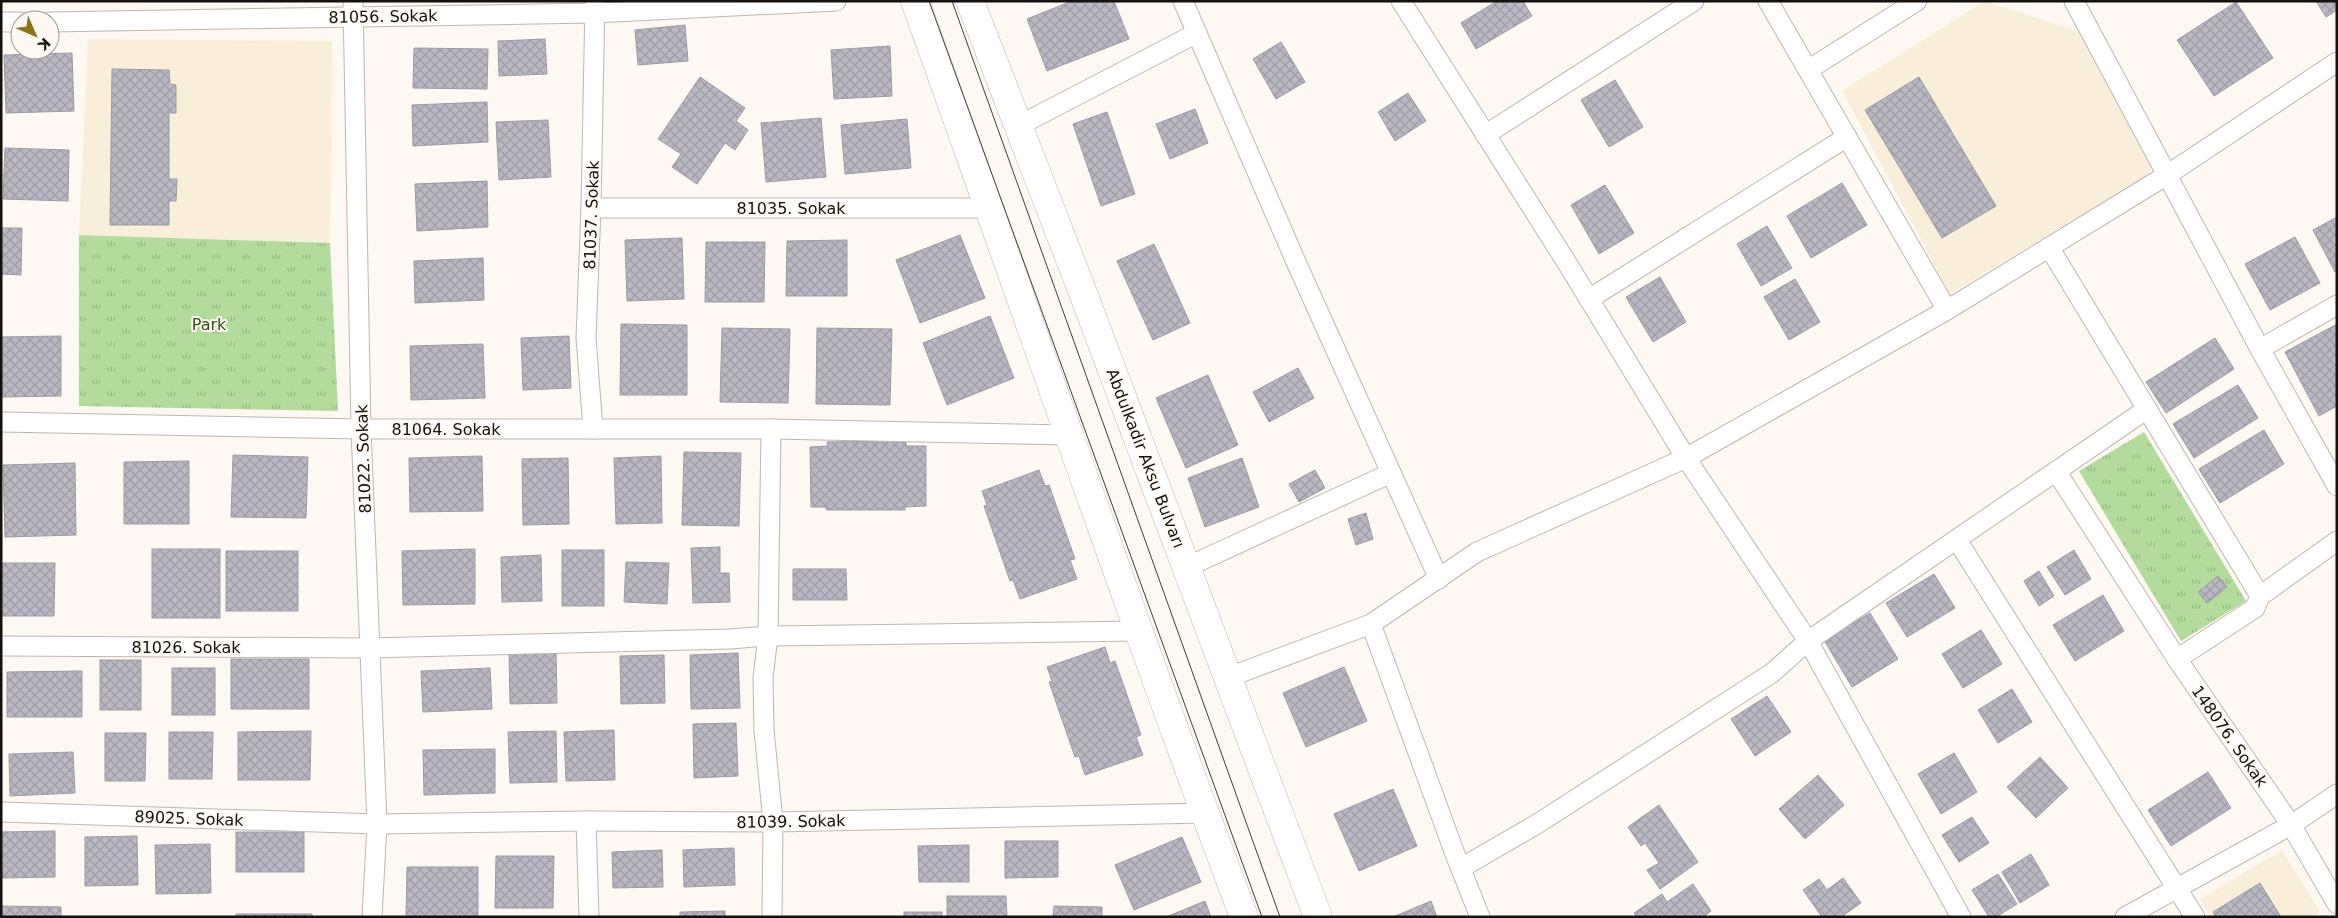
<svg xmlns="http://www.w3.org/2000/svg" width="2338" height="918" font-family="'DejaVu Sans',sans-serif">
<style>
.education{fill:#f9eed9}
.grass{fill:url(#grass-tufts)}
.building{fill:url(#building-cross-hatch);stroke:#9c9ca6}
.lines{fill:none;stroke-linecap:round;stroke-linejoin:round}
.street-casing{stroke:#bfb6af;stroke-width:21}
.primary-casing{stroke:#bfb6af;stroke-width:29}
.street{stroke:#fff;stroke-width:19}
.primary{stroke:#fff;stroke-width:28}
.tram{stroke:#413d3a;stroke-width:1}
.labels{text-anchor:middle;stroke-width:4;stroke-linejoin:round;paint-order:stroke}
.street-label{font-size:16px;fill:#14110e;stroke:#fef8f3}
.park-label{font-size:16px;fill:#2f4f19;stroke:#fef8f3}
</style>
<defs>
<pattern id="grass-tufts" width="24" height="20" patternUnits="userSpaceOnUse" patternTransform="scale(1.25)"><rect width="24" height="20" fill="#b2db9c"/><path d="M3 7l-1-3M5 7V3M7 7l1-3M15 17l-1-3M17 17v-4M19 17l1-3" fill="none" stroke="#98bb85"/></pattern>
<pattern id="building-cross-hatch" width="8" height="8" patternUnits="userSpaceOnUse" patternTransform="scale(1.25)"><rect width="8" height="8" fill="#b9b8c2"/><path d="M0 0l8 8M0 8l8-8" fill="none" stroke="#9e9da6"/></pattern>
</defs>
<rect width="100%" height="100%" fill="#fef8f3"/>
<g class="education">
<path d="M1985,1L2079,32L2154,163L2148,175L1950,294L1842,91Z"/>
<path d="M88,39L332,41L330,243L79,235Z"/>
<path d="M2282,850L2320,912L2312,917H2211L2200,899Z"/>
</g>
<g class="grass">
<path d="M79,235L330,243L338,411L79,406Z"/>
<path d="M2144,432L2246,601L2181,641L2079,471Z"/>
</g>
<g class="building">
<path d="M1072,1H1114L1129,39L1047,71L1027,19Z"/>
<path d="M1497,1H1523L1532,16L1476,49L1461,23Z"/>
<path d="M2316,1H2337V10L2326,17Z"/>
<path d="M2236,2L2273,58L2214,96L2177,40Z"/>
<path d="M685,25L688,61L638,65L635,30Z"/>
<path d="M545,39L547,74L499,76L498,41Z"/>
<path d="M1281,42L1305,82L1276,99L1253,59Z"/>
<path d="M890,46L892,96L834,99L831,50Z"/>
<path d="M414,48L488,49L487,89L413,88Z"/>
<path d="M72,53L74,111L6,113L4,55Z"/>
<path d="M112,69L169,70L170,84L176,85V113H169V179H177L176,201H169V225H110Z"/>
<path d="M700,77L745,108L736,121L748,130L735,150L725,143L697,184L672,167L681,154L658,139Z"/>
<path d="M1919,77L1996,206L1942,238L1865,110Z"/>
<path d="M1615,80L1643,127L1609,147L1581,100Z"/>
<path d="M1408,93L1426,121L1395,141L1378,112Z"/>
<path d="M487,102L488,142L413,146L412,105Z"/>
<path d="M1195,109L1208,143L1170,159L1156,124Z"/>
<path d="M1107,112L1135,194L1101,206L1073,124Z"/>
<path d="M821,118L826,177L766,182L761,123Z"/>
<path d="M907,119L911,168L845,174L841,125Z"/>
<path d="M548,120L551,177L499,180L496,122Z"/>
<path d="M5,148L69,150L68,201L3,199Z"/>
<path d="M487,181L488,227L417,231L415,184Z"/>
<path d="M1842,183L1867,225L1811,258L1787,216Z"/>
<path d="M1605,185L1634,233L1599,254L1571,205Z"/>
<path d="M2337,217V271L2335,272L2313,230Z"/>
<path d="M1767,226L1792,268L1761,286L1737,244Z"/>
<path d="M1,228H22L21,275L1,274Z"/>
<path d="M960,235L985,298L920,323L896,260Z"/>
<path d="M2295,237L2320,283L2270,310L2245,264Z"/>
<path d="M682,238L684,299L627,301L625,240Z"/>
<path d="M847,240V296H786L787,241Z"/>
<path d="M706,242H765L764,302H705Z"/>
<path d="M1154,244L1190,323L1153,340L1117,261Z"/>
<path d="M483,258L484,300L415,303L414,261Z"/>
<path d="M1660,277L1686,322L1653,342L1626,297Z"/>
<path d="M1795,279L1820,322L1789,340L1764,297Z"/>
<path d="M990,316L1014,378L947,405L923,343Z"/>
<path d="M621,324L687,325V395H620Z"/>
<path d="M2337,324V406L2319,416L2285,352Z"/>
<path d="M722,328L790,329L788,403L720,402Z"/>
<path d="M817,328L892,329L890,405L816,404Z"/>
<path d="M61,336V396L1,397V337Z"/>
<path d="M569,336L571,388L523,390L521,338Z"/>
<path d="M2215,338L2234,369L2166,413L2146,382Z"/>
<path d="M483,344L485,398L411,400L410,346Z"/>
<path d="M1298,368L1314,398L1269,422L1253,392Z"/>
<path d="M1208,375L1238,445L1186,468L1156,398Z"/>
<path d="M2238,385L2258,418L2194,458L2173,424Z"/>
<path d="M2264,430L2284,464L2220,503L2199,469Z"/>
<path d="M906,441V446H926V506L905,507V510H826V507H811L810,447L828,446L827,442Z"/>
<path d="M684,452L741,453L739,526L682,525Z"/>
<path d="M233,455L308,457L306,518L231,517Z"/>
<path d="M482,456L483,511L410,512L409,458Z"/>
<path d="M661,456L662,523L616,524L614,458Z"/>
<path d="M568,458L569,524L523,525L522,459Z"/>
<path d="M1242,458L1259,507L1205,527L1188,478Z"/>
<path d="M189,461V524H124V462Z"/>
<path d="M75,463L76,535L5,537L3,465Z"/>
<path d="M1039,470L1045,486L1049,485L1075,559L1070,560L1077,579L1020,599L1013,580L1010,581L984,506L987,505L982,491Z"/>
<path d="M1315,470L1325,488L1299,502L1289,484Z"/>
<path d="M1366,513L1373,539L1356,545L1348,519Z"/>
<path d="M720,547V573H729L730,602L693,603L691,548Z"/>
<rect x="152" y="549" width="68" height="69"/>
<path d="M475,549V604L403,605L402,551Z"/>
<rect x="562" y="550" width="42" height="56"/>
<path d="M2074,550L2091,579L2065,595L2047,567Z"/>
<rect x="226" y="551" width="72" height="60"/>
<path d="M541,555L542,601L502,602L501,557Z"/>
<path d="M626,562L669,563L667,604L624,602Z"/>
<path d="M1,563H55L54,616H1Z"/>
<path d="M793,569H846L847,600H793Z"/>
<path d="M2039,571L2054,596L2039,606L2024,581Z"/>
<path d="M1934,574L1955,608L1907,637L1886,603Z"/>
<path d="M2218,576L2227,587L2207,603L2198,592Z"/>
<path d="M2103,595L2124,631L2075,661L2053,625Z"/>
<path d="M1870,613L1898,659L1852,687L1824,640Z"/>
<path d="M1981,630L2002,664L1963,688L1942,654Z"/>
<path d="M1105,647L1110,663L1115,661L1141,735L1136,737L1143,755L1085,775L1079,756L1075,757L1049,682L1052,681L1047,667Z"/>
<path d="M556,650L557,703L510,704L509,651Z"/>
<path d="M738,653L740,708L691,709L690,655Z"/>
<path d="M664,655L665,703L621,704L620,656Z"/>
<rect x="231" y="659" width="78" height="50"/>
<rect x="100" y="660" width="41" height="50"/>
<path d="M1344,667L1367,721L1306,747L1283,693Z"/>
<rect x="172" y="668" width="43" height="47"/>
<path d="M490,668L492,709L423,712L421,671Z"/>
<path d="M82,671V717H7V672Z"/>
<path d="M2012,689L2032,722L1998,743L1978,710Z"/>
<path d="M1767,696L1791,732L1755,756L1731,719Z"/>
<path d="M736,723L738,776L694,778L693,724Z"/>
<path d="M614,730L615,780L566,781L564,732Z"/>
<path d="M311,731L310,780H238V732Z"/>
<path d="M556,731L557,782L510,783L508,732Z"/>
<path d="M169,732H213L212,779H169Z"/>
<path d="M105,733H146L145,781H105Z"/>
<path d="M495,749V793L424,795L423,750Z"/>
<path d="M73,752L75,793L10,796L9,754Z"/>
<path d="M1954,753L1977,792L1941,814L1918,774Z"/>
<path d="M2040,757L2068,788L2036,818L2007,787Z"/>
<path d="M2208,772L2231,808L2171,846L2148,810Z"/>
<path d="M1818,775L1844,805L1805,839L1779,809Z"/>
<path d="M1393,789L1417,846L1359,871L1334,814Z"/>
<path d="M1659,805L1698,862L1660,889L1647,870L1659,863L1645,843L1641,846L1628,827Z"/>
<path d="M1972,817L1989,843L1959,862L1942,835Z"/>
<path d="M55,831V877L1,878V832Z"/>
<rect x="236" y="832" width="68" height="40"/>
<path d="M137,836L138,885L85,886V837Z"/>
<path d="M1182,837L1201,882L1134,910L1115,865Z"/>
<path d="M1005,841H1058V877L1005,878Z"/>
<path d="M210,844L211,893L156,894L155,845Z"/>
<path d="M969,845V882H919L918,846Z"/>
<path d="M734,848L735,885L684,887L683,850Z"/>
<path d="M662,850L663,887L613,888L612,852Z"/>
<path d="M2031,854L2049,885L2020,903L2002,872Z"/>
<path d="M496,856H554L553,908H495Z"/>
<path d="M407,867H478V917H406Z"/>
<path d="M1998,874L2017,904L1996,917H1989L1972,890Z"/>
<path d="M1843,878L1861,903L1841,917H1822L1803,890L1819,879L1827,890Z"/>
<path d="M2260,883L2281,917H2216L2213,912Z"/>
<path d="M1693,884L1711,911L1703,917H1637L1634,913L1662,894L1667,902Z"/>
<path d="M947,896H1006L1007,917H947Z"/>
<path d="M1205,901L1211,917H1166Z"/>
<path d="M1431,901L1437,917H1393Z"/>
<path d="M1,906L61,907V917H1Z"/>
<path d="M1054,906L1102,907V917H1053Z"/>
<path d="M725,911V917H680V912Z"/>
<rect x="904" y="912" width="38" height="5"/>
<rect x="236" y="914" width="76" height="3"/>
</g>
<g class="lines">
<defs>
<g id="street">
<path d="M353,1L361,429L377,824L372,917"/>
<path d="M1183,1L1296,262L1439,579"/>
<path d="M1401,1L1567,263L1686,458L1808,641L1961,917"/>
<path d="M1768,1L1947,310"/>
<path d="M2074,1L2260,349L2337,305"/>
<path d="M1,22H20"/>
<path d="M50,22L594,13L836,1"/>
<path d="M1808,70L1917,1"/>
<path d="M1018,126L1197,33"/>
<path d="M1485,135L1694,1"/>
<path d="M591,208H990"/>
<path d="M2049,247L2260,596"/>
<path d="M1589,299L1847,137"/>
<path d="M2260,349L2337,486"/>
<path d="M1,422L361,429H771L1067,435"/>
<path d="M593,429L586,338L591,208L595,1"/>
<path d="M771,429L768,636L763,678L764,730L773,822L772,917"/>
<path d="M2056,471L2177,659"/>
<path d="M1957,540L2195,917"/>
<path d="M1187,567L1391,473"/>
<path d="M2260,596L2255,608L2177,659L2291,825L2337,904"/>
<path d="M2260,596L2337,541"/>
<path d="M1371,624L1455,854L1480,917"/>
<path d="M1,646L370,648L730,639L768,636L1140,631"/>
<path d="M1229,677L1371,624L1477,552L1686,458L1947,310L2167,175L2337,62"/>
<path d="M1,812L377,824L586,821L773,822L1205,813"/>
<path d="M586,821L589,917"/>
<path d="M1461,868L1537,824L1772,673L1808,641L2147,409"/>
<path d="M2125,917L2291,825L2337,794"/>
</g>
<g id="primary">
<path d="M915,1C1025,306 1129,613 1244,917"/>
<path d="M970,1L1083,293L1318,917"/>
</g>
</defs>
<use href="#street" class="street-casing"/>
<use href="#primary" class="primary-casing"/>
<use href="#street" class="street"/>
<use href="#primary" class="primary"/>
<g class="tram">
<path d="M929,1L1262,917"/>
<path d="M952,1L1280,917"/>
</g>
</g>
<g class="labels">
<g class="street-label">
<text transform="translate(383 16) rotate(-1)" y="6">81056. Sokak</text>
<text x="791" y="214">81035. Sokak</text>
<text transform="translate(591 215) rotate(-88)" y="6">81037. Sokak</text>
<text x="446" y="435">81064. Sokak</text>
<text transform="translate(1146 458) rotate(69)" y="6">Abdulkadir Aksu Bulvarı</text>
<text transform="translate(363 459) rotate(-92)" y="6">81022. Sokak</text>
<text x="186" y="653">81026. Sokak</text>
<text transform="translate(2230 736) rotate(55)" y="6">148076. Sokak</text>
<text transform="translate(189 818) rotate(2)" y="6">89025. Sokak</text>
<text transform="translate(791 821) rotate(-1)" y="6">81039. Sokak</text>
</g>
<g class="park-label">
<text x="209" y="330">Park</text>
</g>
</g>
<rect width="2338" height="918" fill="none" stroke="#14110e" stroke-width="5"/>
<g transform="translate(35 35) rotate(135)"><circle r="24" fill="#fef8f3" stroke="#a09c97"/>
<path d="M0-4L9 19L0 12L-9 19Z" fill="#8e7216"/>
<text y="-8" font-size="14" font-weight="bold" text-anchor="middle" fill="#14110e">K</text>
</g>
</svg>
